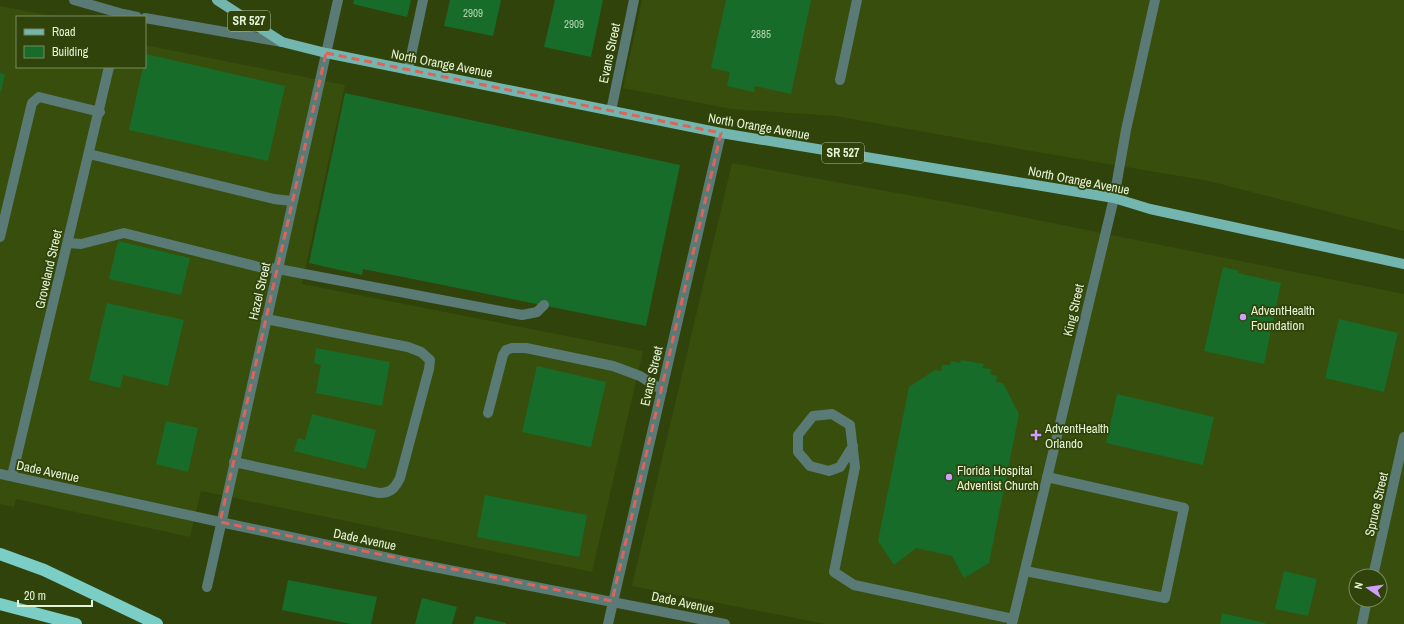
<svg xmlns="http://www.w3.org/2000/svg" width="1404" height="624" font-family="'Archivo Narrow',sans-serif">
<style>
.built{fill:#384e0d;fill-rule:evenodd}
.building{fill:#176c2a}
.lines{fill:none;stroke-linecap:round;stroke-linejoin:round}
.service{stroke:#5a7a76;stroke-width:10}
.minor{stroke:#5a7a76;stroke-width:10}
.tertiary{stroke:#5a7a76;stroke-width:10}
.primary{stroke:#72b6af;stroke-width:10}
.motorway{stroke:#7bcec5;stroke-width:12}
.marked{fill:none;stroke:#db655c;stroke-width:3;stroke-dasharray:8 5;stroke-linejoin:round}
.poi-dot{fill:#cf9eff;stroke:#30430b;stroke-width:1.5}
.labels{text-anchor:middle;stroke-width:3.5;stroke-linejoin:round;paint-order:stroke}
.number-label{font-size:11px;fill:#b2d2ab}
.shield{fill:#30430b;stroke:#afbf99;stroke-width:1}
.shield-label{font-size:12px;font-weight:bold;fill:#e6f4d6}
.street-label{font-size:13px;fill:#e6f4d6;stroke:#30430b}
.poi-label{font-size:13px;fill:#e6f4d6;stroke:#30430b;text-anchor:start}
</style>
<rect width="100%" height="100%" fill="#30430b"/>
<g class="built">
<path d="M642,0H1404V231L1209,181L1037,152L835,116L731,109L623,88Z"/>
<path d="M0,6L57,17H17V67H145V45L345,85L302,284L643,351L592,572L201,491L190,537L16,499L14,507L0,504Z"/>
<path d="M732,163L963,205L1404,294V624H825L632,586ZM1356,576H1380V600H1356Z"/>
</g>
<g class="building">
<path d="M354,0H411L407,17L353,4Z"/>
<path d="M450,0H501L493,36L444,26Z"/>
<path d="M555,0H603L591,57L544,47Z"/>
<path d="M726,0H811L791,94L755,86L754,92L727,86L730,72L711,68Z"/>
<path d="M146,54L285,86L268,161L129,130L143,67H145Z"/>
<path d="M0,73L5,74L1,91H0Z"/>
<path d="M345,93L680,165L646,326L363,269L362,275L309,263Z"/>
<path d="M118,241L190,258L181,295L109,279Z"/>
<path d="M1223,267L1239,271L1238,273L1281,283L1264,364L1204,351Z"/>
<path d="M107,303L184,320L168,386L123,375L120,388L89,380Z"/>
<path d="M1339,319L1398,333L1384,392L1325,378Z"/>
<path d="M316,348L390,362L382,406L316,393L321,365L314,363Z"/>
<path d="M961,360L984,364L982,368L991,369L990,374L997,376L996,382L1003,383L1019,414L989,563L964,578L952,556L916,548L894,565L878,541L909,387L935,370L941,371L942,365H950L951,361L960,363Z"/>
<path d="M537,366L606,382L591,447L522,432Z"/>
<path d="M1117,394L1214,417L1203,465L1106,443Z"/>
<path d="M312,414L376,430L366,469L294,451L298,438L305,440Z"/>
<path d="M166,421L198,428L188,472L156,464Z"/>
<path d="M485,495L587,515L579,557L477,537Z"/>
<path d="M1284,571L1317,579L1308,616L1275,609Z"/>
<path d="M288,580L377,597L371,624H351L282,610Z"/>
<path d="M422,598L457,607L452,624H415Z"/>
<path d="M1222,613L1265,623V624H1220Z"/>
<path d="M476,616L506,623V624H473Z"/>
</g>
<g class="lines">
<g class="service">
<path d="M408,70L423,0"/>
<path d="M89,154L274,199L292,201"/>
<path d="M0,237L32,103L39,97L100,112"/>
<path d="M68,243L81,244L124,233L259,267L278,269L522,315L537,312L544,305"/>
<path d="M488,413L503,355L506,350L512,348H526L613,366L640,376L662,390"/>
<path d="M853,446L840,467L829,471L810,466L798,452V435L813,416L832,414L850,425L855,467L834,572L854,585L1013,619"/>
<path d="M234,462L379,493C391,493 395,488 400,478L429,369L430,360L421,352L408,347L266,319"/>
<path d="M1025,571L1165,598L1184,508L1047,477"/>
</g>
<g class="minor">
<path d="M840,80L857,0"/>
<path d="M611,111L634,0"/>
<path d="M0,474L220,522L408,562L725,624"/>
<path d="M12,476L109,67"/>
<path d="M1373,576L1404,437"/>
<path d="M207,587L338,0"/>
<path d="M608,624L721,133"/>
<path d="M1012,624L1114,198L1126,130L1155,0"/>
<path d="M1362,624L1367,600"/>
</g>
<g class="tertiary">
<path d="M74,0L123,14L137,17"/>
<path d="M145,18L282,42"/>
</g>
<path class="primary" d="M217,0L282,42L326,53L721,133L1114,198L1150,209L1404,264"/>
<g class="motorway">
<path d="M0,554L44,570L157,624"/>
<path d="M0,604L76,624"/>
</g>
</g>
<path class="marked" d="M326,53L721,133L612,601L220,522Z"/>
<g class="poi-dot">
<circle cx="1243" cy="317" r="4"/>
<path d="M1034 429h4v4h4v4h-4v4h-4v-4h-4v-4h4z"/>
<circle cx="949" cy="477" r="4"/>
</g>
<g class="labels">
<g class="number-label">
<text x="473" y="17">2909</text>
<text x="574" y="28">2909</text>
<text x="761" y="38">2885</text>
</g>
<g class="shield">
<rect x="228" y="11" width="42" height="20" rx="3"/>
<rect x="822" y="143" width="42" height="20" rx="3"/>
</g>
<g class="shield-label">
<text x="249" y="25">SR 527</text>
<text x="843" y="157">SR 527</text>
</g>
<g class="street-label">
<text transform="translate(609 53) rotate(-78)" y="5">Evans Street</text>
<text transform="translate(442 63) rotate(11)" y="5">North Orange Avenue</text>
<text transform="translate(759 126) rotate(10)" y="5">North Orange Avenue</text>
<text transform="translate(1079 180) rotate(11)" y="5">North Orange Avenue</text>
<text transform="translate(48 269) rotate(-77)" y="5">Groveland Street</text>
<text transform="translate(259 291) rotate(-77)" y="5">Hazel Street</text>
<text transform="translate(1073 310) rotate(-77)" y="5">King Street</text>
<text transform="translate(651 376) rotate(-77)" y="5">Evans Street</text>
<text transform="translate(48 471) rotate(12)" y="5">Dade Avenue</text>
<text transform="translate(1376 504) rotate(-77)" y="5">Spruce Street</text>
<text transform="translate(365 539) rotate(12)" y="5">Dade Avenue</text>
<text transform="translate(683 602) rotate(12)" y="5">Dade Avenue</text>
</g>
<g class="poi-label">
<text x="1251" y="315">AdventHealth<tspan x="1251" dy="15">Foundation</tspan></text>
<text x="1045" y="433">AdventHealth<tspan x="1045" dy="15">Orlando</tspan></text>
<text x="957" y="475">Florida Hospital<tspan x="957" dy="15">Adventist Church</tspan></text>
</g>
</g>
<rect x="16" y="16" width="130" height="52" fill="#30430b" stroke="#798a5c"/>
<rect x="24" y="29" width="20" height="6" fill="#72b6af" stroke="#798a5c"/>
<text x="52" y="36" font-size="12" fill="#e6f4d6">Road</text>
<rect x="24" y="46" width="20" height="12" fill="#176c2a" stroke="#798a5c"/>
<text x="52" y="56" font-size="12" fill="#e6f4d6">Building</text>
<g transform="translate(1368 588) rotate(283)"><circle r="19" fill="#30430b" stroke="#798a5c"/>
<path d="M0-3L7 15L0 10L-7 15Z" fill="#cf9eff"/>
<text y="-6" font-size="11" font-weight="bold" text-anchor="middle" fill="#e6f4d6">N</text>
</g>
<path d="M18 600v6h74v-6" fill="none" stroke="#e6f4d6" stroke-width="2"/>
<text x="24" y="600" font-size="12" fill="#e6f4d6" stroke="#30430b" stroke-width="3" paint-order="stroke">20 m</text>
</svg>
